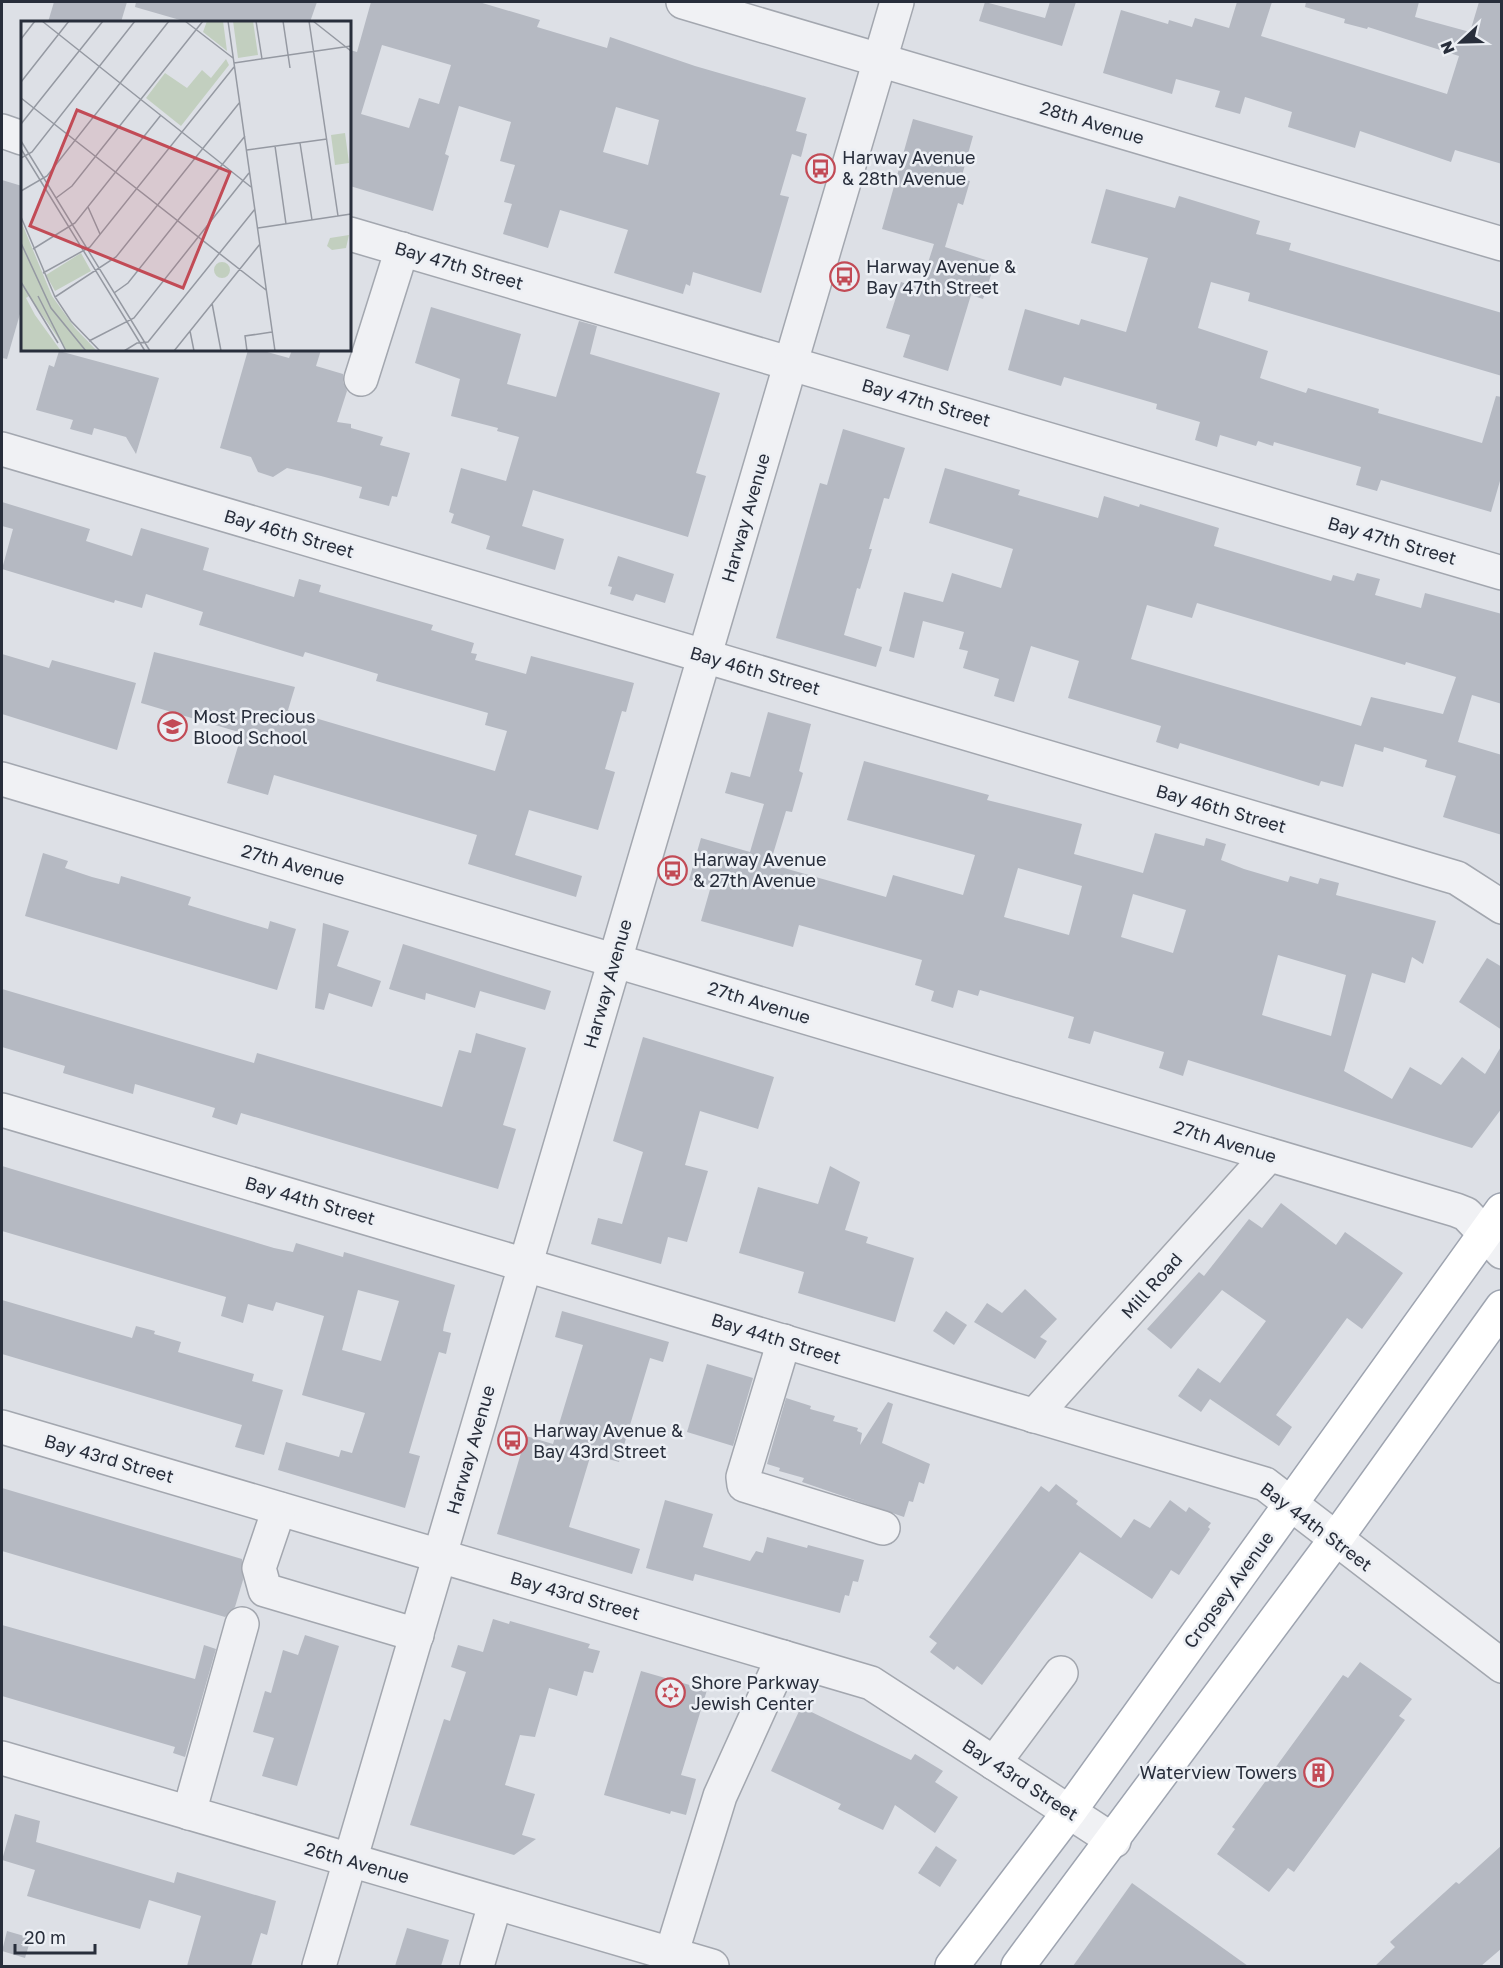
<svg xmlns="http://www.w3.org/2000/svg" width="1503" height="1968" font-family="'Golos Text',sans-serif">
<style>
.building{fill:#b5b9c2;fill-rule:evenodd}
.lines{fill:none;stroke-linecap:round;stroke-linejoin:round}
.minor-casing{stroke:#a3a7af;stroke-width:36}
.major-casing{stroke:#9ea4b0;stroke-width:36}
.minor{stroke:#f0f1f4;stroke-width:33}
.major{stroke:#fff;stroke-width:33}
.labels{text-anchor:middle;stroke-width:5;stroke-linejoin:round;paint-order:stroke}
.street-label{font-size:18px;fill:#282e3b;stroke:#eceff4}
.poi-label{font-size:18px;fill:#282e3b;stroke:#eceff4;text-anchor:start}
.inset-road{fill:none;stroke:#9599a2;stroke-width:1.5}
.view{fill:#c24b56;fill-opacity:0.15;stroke:#c24b56;stroke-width:3}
.inset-edge{fill:none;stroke:#282e3b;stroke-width:3}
</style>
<rect width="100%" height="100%" fill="#dde0e6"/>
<g class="building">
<path d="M54,2H127L121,22H48Z"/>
<path d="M136,2H317L310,22H187L135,7Z"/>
<path d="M371,2H479L540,20L537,27L607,48L610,37L695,66L806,98L796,131L807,134L801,157L792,154L780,195L789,197L761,293L693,272L690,286L686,284L683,294L614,273L628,230L560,210L548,248L503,234L512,204L504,202L515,165L500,161L511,122L459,106L445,154L449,156L433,211L350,186V50L357,52ZM382,45L451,65L439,104L419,98L409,128L361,114ZM616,107L659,120L648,165L603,152Z"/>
<path d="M985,2L1045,18L1050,2H1076L1062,46L979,21Z"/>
<path d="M1237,2H1272L1261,36L1447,94L1459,56L1368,27L1367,29L1344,23L1345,19L1305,7L1306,2H1419L1415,17L1470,32L1479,2H1502V164L1455,150L1451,162L1360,131L1355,148L1288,127L1292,112L1245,97L1240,114L1215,107L1220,91L1176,79L1172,94L1103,73L1121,10L1168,24L1169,20L1192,27L1195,18L1229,28Z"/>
<path d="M913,119L973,136L961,179L970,181L963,205L958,203L945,247L995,263L983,299L971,295L948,371L903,357L910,335L886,328L901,282L920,288L934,244L882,229Z"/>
<path d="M2,180L22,186V307L7,359L2,358Z"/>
<path d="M1106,189L1175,208L1179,196L1260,221L1256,234L1291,243L1289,250L1502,313V376L1248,301L1250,293L1211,282L1198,328L1268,351L1260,378L1306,393L1308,388L1379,409L1378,413L1482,443L1496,396L1502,397V474L1491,512L1381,480L1377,491L1356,485L1361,467L1274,442L1273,446L1258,441L1256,446L1220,435L1217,447L1195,440L1200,422L1156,409L1157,404L1064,377L1061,386L1008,370L1025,309L1079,325L1081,319L1126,332L1148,258L1091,243Z"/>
<path d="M431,307L521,334L507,384L556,397L579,321L597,326L590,354L720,393L696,473L706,476L688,537L533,490L522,526L564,539L555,570L486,549L490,536L451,523L454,514L449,512L461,468L506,481L519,437L497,431L498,428L451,416L460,379L415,363Z"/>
<path d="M248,350H260L289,358L292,350H321L316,366L343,374V382L347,391L337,422L351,424V428L383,437L380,445L410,453L397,497L392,496L389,506L359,498L362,487L321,476L287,468L273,477L258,472L251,457L220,448Z"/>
<path d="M59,351L159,378L136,454L126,437L94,428L92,435L70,429L73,420L36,410L49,365L54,367Z"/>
<path d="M843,429L905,448L889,499L884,498L869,549H872L860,589L857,588L844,635L882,647L876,667L776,638L820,483L827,485Z"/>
<path d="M945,468L1020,490L1018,495L1098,518L1104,496L1139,507L1140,504L1219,528L1214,546L1331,581L1333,575L1354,581L1357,573L1380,579L1375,595L1421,608L1425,593L1502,614V704L1472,695L1458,742L1502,755V835L1443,817L1456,776L1425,767L1427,760L1384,747L1383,752L1355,744L1343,787L1321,781L1319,786L1180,743L1178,749L1156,742L1161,726L1068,698L1079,661L1031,646L1014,702L994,696L999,679L963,668L968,651L959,649L964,632L923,621L914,658L889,651L904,592L943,602L952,573L1001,588L1013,549L929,523ZM1197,603L1405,665L1406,662L1456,677L1443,714L1371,697L1361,726L1131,659L1147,605L1192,618Z"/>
<path d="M2,502L90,529L86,541L132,556L141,528L209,548L203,570L294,597L299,579L321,585L319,592L433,625L431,630L474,643L471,653L477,654L475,660L526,674L531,656L634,683L626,712L622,711L605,769L615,772L598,830L529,810L515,855L582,876L576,897L468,864L477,835L274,775L268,795L227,783L242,733L141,703L154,652L295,687L288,710L495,771L507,731L485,725L488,713L376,681L378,674L305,652L303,657L199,625L203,612L146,594L142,608L115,600L114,603L2,569L13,529L2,526Z"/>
<path d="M618,556L674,574L665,603L636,594L633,601L610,594L612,587L608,586Z"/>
<path d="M2,654L49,668L52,660L136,683L117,750L2,714Z"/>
<path d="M768,712L811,724L799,771L803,773L792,812L786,811L770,864L886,897L893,875L963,895L975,855L847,820L864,761L989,795L987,800L1082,824L1074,854L1143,873L1155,833L1204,846L1206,838L1226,844L1221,860L1244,869L1288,882L1290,876L1318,884L1320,878L1339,883L1336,895L1436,921L1423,964L1412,957L1405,983L1372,973L1344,1071L1392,1099L1410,1067L1441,1085L1462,1057L1485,1074L1502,1045V1108L1472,1148L1188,1060L1183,1076L1159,1068L1164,1052L1094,1031L1090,1044L1068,1038L1074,1017L980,990L978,996L958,990L953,1008L931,1001L934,991L915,985L922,960L799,925L793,947L701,921L711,886L689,880L701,838L750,852L764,804L725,793L731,772L750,777ZM1018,868L1082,886L1069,935L1004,917ZM1133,894L1186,910L1173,953L1121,937ZM1278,955L1346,975L1331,1036L1262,1015Z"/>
<path d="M43,853L68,861L65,868L92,877L119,884L121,876L191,897L188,905L268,929L270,921L296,929L277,990L25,916Z"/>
<path d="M323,923L349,931L337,966L381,981L372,1007L329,993L324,1010L315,1008Z"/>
<path d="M403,944L551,991L545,1010L480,991L475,1008L426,993L425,1000L389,989Z"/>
<path d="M1487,958L1502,967V1030L1459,1002Z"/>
<path d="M2,989L254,1063L257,1053L442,1107L459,1050L471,1053L476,1033L526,1048L503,1125L516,1129L498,1189L241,1113L237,1125L212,1117L215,1108L135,1084L133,1094L63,1073L65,1066L2,1047Z"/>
<path d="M643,1037L774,1077L758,1129L700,1111L685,1165L708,1171L687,1242L668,1237L661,1264L591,1244L598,1218L622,1224L643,1152L613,1141Z"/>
<path d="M2,1166L274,1248L293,1252L296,1243L343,1257L344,1252L455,1285L444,1325L443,1331L451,1333L446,1354L439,1352L409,1453L420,1456L405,1508L278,1470L286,1442L339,1457L341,1450L352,1453L365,1413L302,1395L324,1316L276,1302L273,1311L248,1304L243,1323L221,1316L226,1297L2,1231ZM358,1290L399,1301L381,1361L342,1350Z"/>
<path d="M830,1166L860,1182L845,1230L868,1237L866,1243L914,1258L895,1322L798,1293L804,1272L739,1253L758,1187L818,1204Z"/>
<path d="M1281,1203L1336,1245L1345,1232L1403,1273L1362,1329L1347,1318L1276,1415L1292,1427L1279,1446L1210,1399L1201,1412L1178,1396L1198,1368L1220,1383L1266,1321L1222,1290L1171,1349L1147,1329L1199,1272L1204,1276L1249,1219L1262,1228Z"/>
<path d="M1025,1289L1057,1319L1040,1337L1047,1341L1035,1359L974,1322L987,1303L1002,1313Z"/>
<path d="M2,1300L132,1338L136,1326L155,1331L154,1334L181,1342L178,1352L254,1374L252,1381L283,1390L264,1455L235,1447L242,1425L2,1354Z"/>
<path d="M562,1311L669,1342L663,1362L650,1358L619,1462L591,1454L569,1527L640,1549L632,1574L497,1534L526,1436L553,1444L583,1345L555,1337Z"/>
<path d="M946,1311L967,1325L954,1345L933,1331Z"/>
<path d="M707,1364L753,1378L733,1446L687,1432Z"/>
<path d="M786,1398L811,1406L810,1409L835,1416L833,1421L858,1428L857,1431L862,1433L860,1445L888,1402L893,1404L882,1443L930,1464L924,1484L919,1482L913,1502L909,1501L904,1517L802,1482L804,1478L779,1471L780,1468L767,1464Z"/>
<path d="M1056,1484L1078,1501L1076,1504L1121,1538L1134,1519L1150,1528L1170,1500L1186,1512L1189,1507L1211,1523L1208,1527L1210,1529L1179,1575L1171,1570L1152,1599L1080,1552L982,1685L957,1666L954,1670L930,1652L937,1643L929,1637L1041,1486L1049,1492Z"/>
<path d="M2,1488L242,1559L243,1580L235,1607L225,1617L2,1551Z"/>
<path d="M665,1500L713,1514L703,1547L750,1561L756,1551L763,1553L767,1537L807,1548L808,1545L864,1560L858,1582L853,1581L849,1596L845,1595L840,1613L695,1574L693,1581L646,1568Z"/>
<path d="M493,1619L509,1624L510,1621L590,1644L588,1648L600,1651L593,1673L584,1671L577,1696L549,1688L535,1737L520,1735L505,1785L535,1794L522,1835L536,1839L514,1855L410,1825L444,1719L450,1721L466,1672L451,1667L458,1645L483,1652Z"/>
<path d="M2,1625L195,1679L204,1645L216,1649L185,1757L173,1753L175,1747L2,1696Z"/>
<path d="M305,1635L339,1646L297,1786L262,1776L274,1738L253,1732L265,1691L271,1693L283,1650L298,1655Z"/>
<path d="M1360,1662L1412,1699L1399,1716L1405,1720L1294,1872L1288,1868L1269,1892L1217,1854L1235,1829L1232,1827L1343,1675L1348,1678Z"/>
<path d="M641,1671L707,1690L681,1775L696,1779L686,1815L671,1811L670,1814L604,1795Z"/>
<path d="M801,1707L911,1760L915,1754L943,1771L935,1782L958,1797L935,1833L895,1805L883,1830L838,1809L841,1804L771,1771Z"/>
<path d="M15,1814L40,1821L36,1842L174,1883L177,1872L276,1901L267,1935L261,1933L251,1966H187L201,1916L149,1900L140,1929L27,1896L35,1870L2,1860Z"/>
<path d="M1502,1845V1948L1481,1966H1375L1395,1947L1390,1942L1456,1882L1459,1884Z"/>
<path d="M936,1846L957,1860L940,1887L918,1873Z"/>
<path d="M1132,1883L1248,1966H1073Z"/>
<path d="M407,1928L449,1940L441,1966H395Z"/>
<path d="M7,1931L31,1938L25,1958L2,1951Z"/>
</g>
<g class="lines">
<defs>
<g id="minor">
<path d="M683,2L1502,244"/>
<path d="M2,131L22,138"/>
<path d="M350,234L1502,573"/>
<path d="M361,379L402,249"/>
<path d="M2,449L1457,878L1502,907"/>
<path d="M2,779L1456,1210L1466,1214L1502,1252"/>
<path d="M2,1110L1265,1484L1502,1666"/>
<path d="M784,1341L743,1477L744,1485L883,1528"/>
<path d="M1034,1416L1269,1155"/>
<path d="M2,1427L871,1683L1114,1841"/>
<path d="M279,1509L259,1568L265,1590L417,1635"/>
<path d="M2,1758L712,1966"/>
<path d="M994,1763L1061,1673"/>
<path d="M189,1813L242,1624"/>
<path d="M671,1955L720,1796L783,1657"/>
<path d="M319,1966L897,2"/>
<path d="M477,1966L495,1904"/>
</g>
<g id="major">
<path d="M952,1966L1069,1812L1502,1210"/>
<path d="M1018,1966L1335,1540L1502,1307"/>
</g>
</defs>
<use href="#minor" class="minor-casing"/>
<use href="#major" class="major-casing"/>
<use href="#minor" class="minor"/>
<use href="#major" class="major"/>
</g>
<defs>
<symbol id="bus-ring" viewBox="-11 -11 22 22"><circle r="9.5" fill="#eceff4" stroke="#c24b56" stroke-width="1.5"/><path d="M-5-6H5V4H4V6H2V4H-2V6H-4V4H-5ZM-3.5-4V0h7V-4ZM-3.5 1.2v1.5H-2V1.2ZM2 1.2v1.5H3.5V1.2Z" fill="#c24b56"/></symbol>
<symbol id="school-ring" viewBox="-11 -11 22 22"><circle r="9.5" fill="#eceff4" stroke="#c24b56" stroke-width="1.5"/><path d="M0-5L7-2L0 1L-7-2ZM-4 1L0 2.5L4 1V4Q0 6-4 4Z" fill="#c24b56"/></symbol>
<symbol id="synagogue-ring" viewBox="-11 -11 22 22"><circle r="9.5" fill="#eceff4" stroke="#c24b56" stroke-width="1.5"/><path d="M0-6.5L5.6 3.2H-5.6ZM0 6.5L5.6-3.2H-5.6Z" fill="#c24b56"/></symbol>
<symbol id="building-ring" viewBox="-11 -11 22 22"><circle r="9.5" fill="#eceff4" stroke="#c24b56" stroke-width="1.5"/><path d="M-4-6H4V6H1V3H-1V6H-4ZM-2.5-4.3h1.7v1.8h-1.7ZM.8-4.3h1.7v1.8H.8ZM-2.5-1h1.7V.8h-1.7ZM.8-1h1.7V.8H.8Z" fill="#c24b56"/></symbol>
</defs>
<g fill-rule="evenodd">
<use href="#bus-ring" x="804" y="152" width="33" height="33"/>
<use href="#bus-ring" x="828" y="260" width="33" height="33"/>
<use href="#school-ring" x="156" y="710" width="33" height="33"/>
<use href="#bus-ring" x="656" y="854" width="33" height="33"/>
<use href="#bus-ring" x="496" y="1424" width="33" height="33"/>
<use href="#synagogue-ring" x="654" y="1676" width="33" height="33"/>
<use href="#building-ring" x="1302" y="1756" width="33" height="33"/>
</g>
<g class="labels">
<g class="street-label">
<text transform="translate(1092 123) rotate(17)" y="6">28th Avenue</text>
<text transform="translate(459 266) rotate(16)" y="6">Bay 47th Street</text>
<text transform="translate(926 403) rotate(16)" y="6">Bay 47th Street</text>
<text transform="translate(746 518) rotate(-74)" y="6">Harway Avenue</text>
<text transform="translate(289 534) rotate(16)" y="6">Bay 46th Street</text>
<text transform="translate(1392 541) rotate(16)" y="6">Bay 47th Street</text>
<text transform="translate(755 671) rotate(16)" y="6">Bay 46th Street</text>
<text transform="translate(1221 809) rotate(16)" y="6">Bay 46th Street</text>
<text transform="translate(293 865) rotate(16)" y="6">27th Avenue</text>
<text transform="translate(608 984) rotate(-74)" y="6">Harway Avenue</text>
<text transform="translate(759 1003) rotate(17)" y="6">27th Avenue</text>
<text transform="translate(1225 1142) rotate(17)" y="6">27th Avenue</text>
<text transform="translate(310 1201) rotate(16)" y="6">Bay 44th Street</text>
<text transform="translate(1152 1286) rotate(-48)" y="6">Mill Road</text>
<text transform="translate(776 1339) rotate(17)" y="6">Bay 44th Street</text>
<text transform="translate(471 1450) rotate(-74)" y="6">Harway Avenue</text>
<text transform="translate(109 1459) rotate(16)" y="6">Bay 43rd Street</text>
<text transform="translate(1316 1527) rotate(37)" y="6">Bay 44th Street</text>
<text transform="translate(1229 1590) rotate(-54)" y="6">Cropsey Avenue</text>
<text transform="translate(575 1596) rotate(16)" y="6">Bay 43rd Street</text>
<text transform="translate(1020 1780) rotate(33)" y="6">Bay 43rd Street</text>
<text transform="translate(357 1863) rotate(16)" y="6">26th Avenue</text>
</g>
<g class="poi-label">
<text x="842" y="164">Harway Avenue<tspan x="842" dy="21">&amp; 28th Avenue</tspan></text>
<text x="866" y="273">Harway Avenue &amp;<tspan x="866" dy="21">Bay 47th Street</tspan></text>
<text x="193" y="723">Most Precious<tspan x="193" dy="21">Blood School</tspan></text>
<text x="693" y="866">Harway Avenue<tspan x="693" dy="21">&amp; 27th Avenue</tspan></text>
<text x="533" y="1437">Harway Avenue &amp;<tspan x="533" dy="21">Bay 43rd Street</tspan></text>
<text x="691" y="1689">Shore Parkway<tspan x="691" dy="21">Jewish Center</tspan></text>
<text x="1297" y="1779" text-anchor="end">Waterview Towers</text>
</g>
</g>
<g transform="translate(21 21)">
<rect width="330" height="330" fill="#dde0e6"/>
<path d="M186,0H202L206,30L182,11ZM212,0H232L237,34L217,37ZM205,38L208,44L160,105L125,77L144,52L166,67L181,49L190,57ZM324,112L328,142L314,144L310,114ZM0,200L31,275L54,307L76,330H46L8,275L5,277L14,294L40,330H0ZM328,214L325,227L311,229L306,225L309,217ZM60,232L70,250L34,270L25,254ZM193 249a8 8 0 1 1 16 0a8 8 0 1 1-16 0Z" fill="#c2cfbf"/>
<path class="inset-road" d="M21,0L230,166M164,0L212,37M207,0L254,330M235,0L241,38M262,0L269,47M288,0L317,195M292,0L330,30M0,18L14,0M213,42L330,25M0,61L48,0M0,77L245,269M0,103L82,0M0,120L129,330M279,122L291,199M254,125L265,203M0,128L124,330M226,129L306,118M0,137L11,131L114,0M0,170L26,155L148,0M35,177L51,165L182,0M67,186L79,213M0,196L34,276L50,300L79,330M237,207L330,193M0,222L30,287L65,330M12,228L54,202L140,94M22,252L69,226L213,46M0,261L37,322M93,272L107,262L224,115M17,275L45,330M34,276L95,236L219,81M191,282L200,330M169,310L173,330M68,320L113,297L228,152M103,330L116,322L127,321L234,188M153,330L239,223M226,330L224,315L251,311"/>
<path class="view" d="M56,89L209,151L162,267L9,205Z"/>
<rect width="330" height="330" class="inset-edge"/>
</g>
<rect width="1503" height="1968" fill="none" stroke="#282e3b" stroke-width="6"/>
<g transform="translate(1461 42) rotate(248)" stroke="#eceff4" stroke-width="4.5" paint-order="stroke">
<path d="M0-4.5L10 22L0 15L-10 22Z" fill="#282e3b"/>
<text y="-9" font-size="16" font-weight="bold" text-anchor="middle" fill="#282e3b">N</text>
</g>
<path d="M15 1944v9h80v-9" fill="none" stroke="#282e3b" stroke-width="3"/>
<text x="24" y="1944" font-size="18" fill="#282e3b" stroke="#eceff4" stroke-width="4.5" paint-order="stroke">20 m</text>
</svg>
